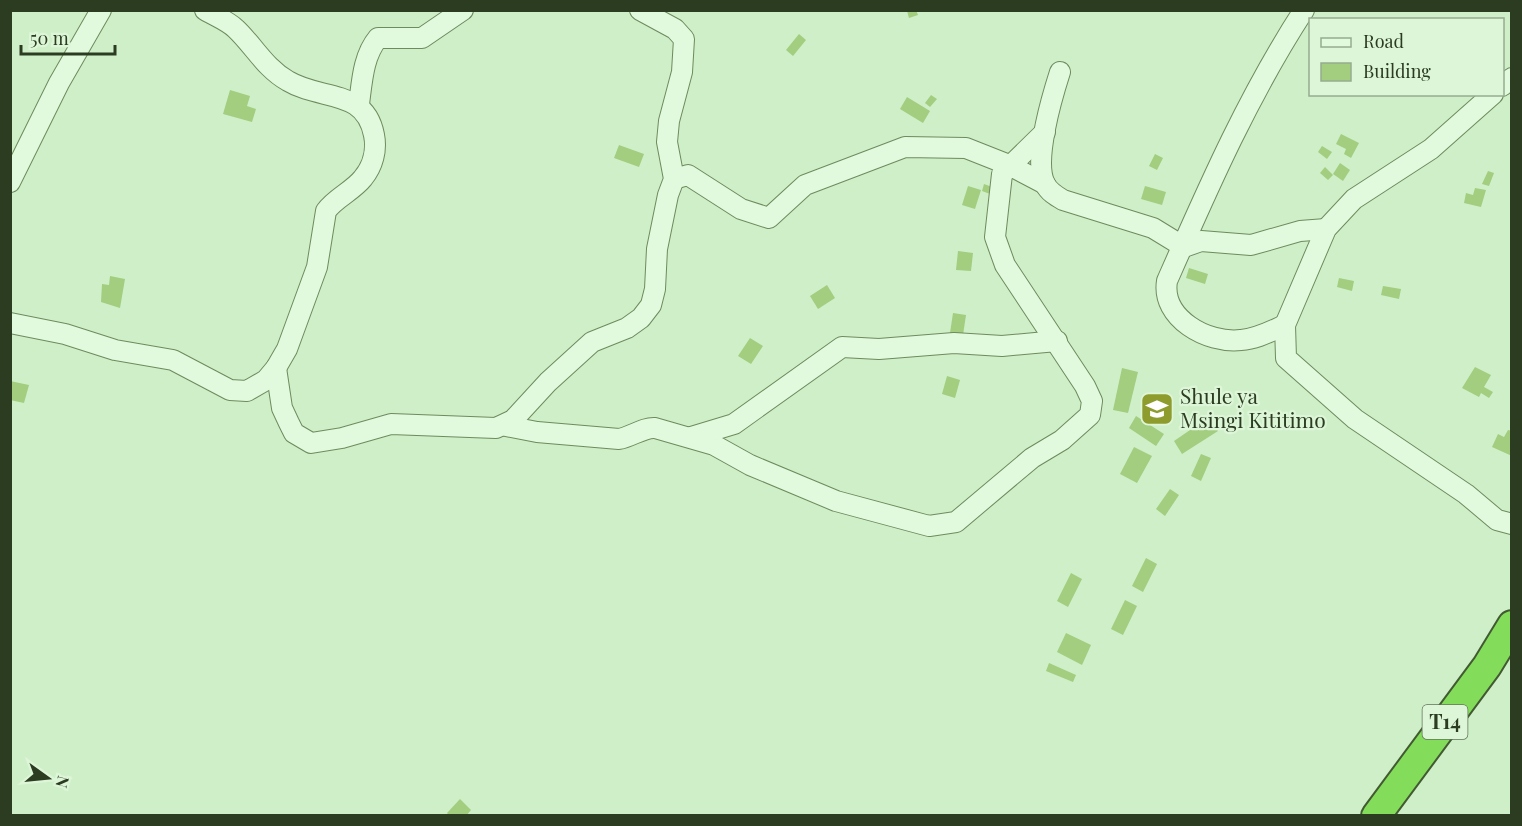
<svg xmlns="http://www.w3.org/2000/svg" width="1522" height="826" font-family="'Playfair Display',serif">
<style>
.building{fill:#a3cd7f}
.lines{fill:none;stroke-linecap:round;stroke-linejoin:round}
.minor-casing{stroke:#6d8b5d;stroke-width:22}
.highway-casing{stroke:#425a31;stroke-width:32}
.minor{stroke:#e1f9dc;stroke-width:20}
.highway{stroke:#84dc5b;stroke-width:28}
.labels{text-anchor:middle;stroke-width:4.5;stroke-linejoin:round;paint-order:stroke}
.shield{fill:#ddf6d8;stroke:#607458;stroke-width:1.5}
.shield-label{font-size:20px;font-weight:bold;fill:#2b3c21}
.poi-label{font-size:21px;fill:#2b3c21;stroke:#ddf6d8;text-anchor:start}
</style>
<rect width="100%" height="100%" fill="#cfefc9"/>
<g class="building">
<path d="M916,10L918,15L909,18L907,11Z"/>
<path d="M799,34L806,40L793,56L786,50Z"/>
<path d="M230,90L250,96L247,106L256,109L252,122L223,114Z"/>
<path d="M931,95L937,99L930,107L925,103Z"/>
<path d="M907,97L930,111L923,123L900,109Z"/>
<path d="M1341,134L1359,143L1351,158L1344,154L1346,149L1336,144Z"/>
<path d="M619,145L644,154L639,167L614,158Z"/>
<path d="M1322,146L1332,152L1327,159L1318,152Z"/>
<path d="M1155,154L1163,158L1157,170L1149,166Z"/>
<path d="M1340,163L1350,170L1343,181L1333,174Z"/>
<path d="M1325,167L1333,175L1328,180L1320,173Z"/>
<path d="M1488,171L1494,173L1489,186L1482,184Z"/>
<path d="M984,184L992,187L990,194L982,191Z"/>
<path d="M968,186L981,190L975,209L962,205Z"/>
<path d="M1145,186L1166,192L1162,205L1141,199Z"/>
<path d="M1475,188L1486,190L1481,207L1464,203L1466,193L1473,195Z"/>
<path d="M958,251L973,253L971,271L956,270Z"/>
<path d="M1189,268L1208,274L1205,284L1186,278Z"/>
<path d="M110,276L125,279L120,308L101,302L102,284L109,285Z"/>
<path d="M1339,278L1354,281L1352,291L1337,287Z"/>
<path d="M827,285L835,298L818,309L810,296Z"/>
<path d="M1383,286L1401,289L1399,299L1381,295Z"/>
<path d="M953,313L966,315L963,335L950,333Z"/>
<path d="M750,338L763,346L751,364L738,356Z"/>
<path d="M1475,367L1491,375L1484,387L1493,392L1489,398L1481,393L1479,397L1462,388Z"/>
<path d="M1122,368L1138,372L1128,413L1113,410Z"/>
<path d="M947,376L960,380L955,398L942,394Z"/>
<path d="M10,381L29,385L24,403L10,400Z"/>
<path d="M1136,416L1164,434L1156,446L1129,428Z"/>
<path d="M1209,417L1218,431L1182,454L1174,441Z"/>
<path d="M1508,430L1512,431V456L1492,447L1498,434L1504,437Z"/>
<path d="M1134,447L1152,456L1137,483L1120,474Z"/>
<path d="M1201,454L1211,458L1201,481L1191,476Z"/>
<path d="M1170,489L1179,495L1165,516L1156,509Z"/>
<path d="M1146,558L1157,564L1143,592L1132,586Z"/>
<path d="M1071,573L1082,579L1068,607L1057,601Z"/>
<path d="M1125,600L1137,606L1123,635L1111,629Z"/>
<path d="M1066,633L1091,645L1082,665L1057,652Z"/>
<path d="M1049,663L1076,675L1073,682L1046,671Z"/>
<path d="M460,799L471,810L466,816H449L447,813Z"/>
</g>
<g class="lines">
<defs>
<g id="minor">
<path d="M1060,72C1052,97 1033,161 1045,184C1049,192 1056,196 1063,200L1153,228L1184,247L1201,241L1251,245L1300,231L1326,229"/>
<path d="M1502,86L1512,78"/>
<path d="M1493,94L1431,149L1354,199L1326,229L1285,325L1286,358L1355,419L1466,494L1497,520L1512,524"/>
<path d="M359,104C362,82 363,56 378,38H422L463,10"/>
<path d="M674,179L688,175L741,209L769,218L805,185L905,147L966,148L1009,165L1045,184"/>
<path d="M10,182L59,83L101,10"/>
<path d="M10,323L65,334L115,350L173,360L230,390L247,391L266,380L276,368L287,349L317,267L326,211C335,198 353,191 363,178C373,166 377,150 374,135C365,88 321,101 288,81C265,68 254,46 236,29C228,21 215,16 205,10"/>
<path d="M1285,325C1271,331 1257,339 1241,340C1207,344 1161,318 1167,281C1208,188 1248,96 1304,10"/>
<path d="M276,368L282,408L289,423L294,433L311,443L342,438L391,424L496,428L513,420L548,382L592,342L627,328L641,318L651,305L655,289L657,249L668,195L674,179L667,142L669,121L682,72L684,39L675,29L640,10"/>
<path d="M506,426L537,432L619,439C631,437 644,427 655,428L714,445L750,465L836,501L929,526L956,522L1032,458L1062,440L1090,415L1092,401L1085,386L1005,265L995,237L1002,174L1045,132"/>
<path d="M691,437L734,424L842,347L879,349L954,343L1002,346L1057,341"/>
</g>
<path id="highway" d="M1376,816L1487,666L1512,625"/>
</defs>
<use href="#minor" class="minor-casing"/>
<use href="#highway" class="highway-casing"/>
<use href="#minor" class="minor"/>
<use href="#highway" class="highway"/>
</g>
<defs>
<symbol id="school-square" viewBox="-11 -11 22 22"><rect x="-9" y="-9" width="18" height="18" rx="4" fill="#8e9b2d" stroke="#ddf6d8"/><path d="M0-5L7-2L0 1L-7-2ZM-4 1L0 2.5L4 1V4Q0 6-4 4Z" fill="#fff"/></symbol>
</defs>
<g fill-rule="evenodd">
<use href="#school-square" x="1138" y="390" width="38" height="38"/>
</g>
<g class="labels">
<rect class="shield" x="1422.5" y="705" width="45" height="34" rx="4.5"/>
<g class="shield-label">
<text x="1445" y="729">T14</text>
</g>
<g class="poi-label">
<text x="1180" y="404">Shule ya<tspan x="1180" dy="24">Msingi Kititimo</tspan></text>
</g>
</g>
<rect width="1522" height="826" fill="none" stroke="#2b3c21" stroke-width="24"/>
<rect x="1309" y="18" width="195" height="78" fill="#ddf6d8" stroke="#96ac8f" stroke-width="1.5"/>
<rect x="1321" y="38" width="30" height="9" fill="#e1f9dc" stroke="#96ac8f" stroke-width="1.5"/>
<text x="1363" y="48" font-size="18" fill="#2b3c21">Road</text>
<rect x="1321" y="63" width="30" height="18" fill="#a3cd7f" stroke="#96ac8f" stroke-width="1.5"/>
<text x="1363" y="78" font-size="18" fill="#2b3c21">Building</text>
<g transform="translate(48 778) rotate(105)" stroke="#ddf6d8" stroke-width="4.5" paint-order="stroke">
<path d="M0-4.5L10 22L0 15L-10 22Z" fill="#2b3c21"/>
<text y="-9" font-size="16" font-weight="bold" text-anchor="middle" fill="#2b3c21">N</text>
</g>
<path d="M21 45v9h94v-9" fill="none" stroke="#2b3c21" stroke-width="3"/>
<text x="30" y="45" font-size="18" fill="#2b3c21" stroke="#ddf6d8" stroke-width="4.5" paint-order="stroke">50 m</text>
</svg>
